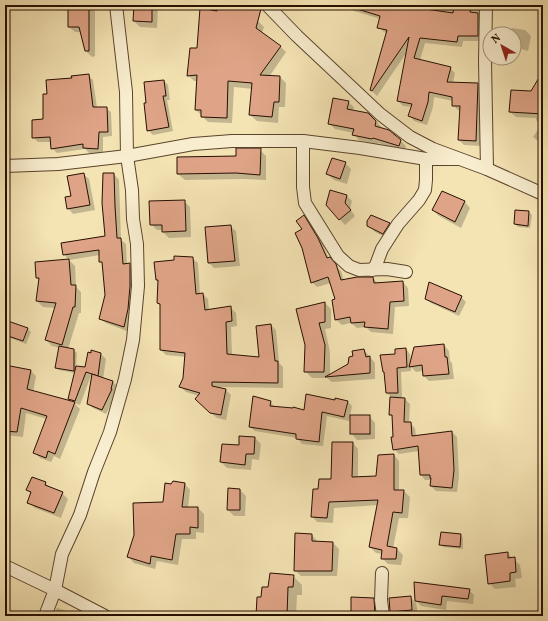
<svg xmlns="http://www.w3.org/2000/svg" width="548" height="621" font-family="Vollkorn,serif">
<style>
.shadow{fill:#0003}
.building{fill:#dfa487;stroke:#260f00}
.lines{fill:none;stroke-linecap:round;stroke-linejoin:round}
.street-casing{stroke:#5a442d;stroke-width:14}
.street{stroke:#f8edce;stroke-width:12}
</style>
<rect width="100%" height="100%" fill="#f4e3b3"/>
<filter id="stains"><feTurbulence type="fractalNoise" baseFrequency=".005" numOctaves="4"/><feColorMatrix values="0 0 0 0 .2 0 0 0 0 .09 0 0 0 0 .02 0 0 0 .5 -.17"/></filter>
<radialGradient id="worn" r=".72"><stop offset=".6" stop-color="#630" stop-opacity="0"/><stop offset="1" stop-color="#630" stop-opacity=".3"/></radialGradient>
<g class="shadow">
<path d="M69,5H95V56L92,57L86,51L81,32H75L69,27Z"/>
<path d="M135,5H158L157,28L140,27L134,21Z"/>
<path d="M310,5H325L323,10Z"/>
<path d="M349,5H486L483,41H463L462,47L425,43L420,60L450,68L455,73L453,83L477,84L483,89L481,146L464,145L459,140L460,111L458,110L453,105V101L434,97L433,107L427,125L414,121L409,115L412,107L403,106L398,101L407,52L377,96L371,90L387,33L384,32L379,27L381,19L354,11Z"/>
<path d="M258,21L264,27L262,33L280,46L286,52L269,77H280L286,83L285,107H279L278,123L257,121L250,115L253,89L234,87L232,123L208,122L196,110L197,81H194L188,75L198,50Z"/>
<path d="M512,28L525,30L531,36L528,51L514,47V34H510Z"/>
<path d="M88,75L93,80L97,108H106L111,112L112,136L103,137V153H89L85,149L57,153L52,148L51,142H38L33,137L44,120L48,94L73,79Z"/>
<path d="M164,81L168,85L170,100H167L173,131L153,135L148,130L147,104Z"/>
<path d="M543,81V145L533,137L541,125L536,120V118L516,117L510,112Z"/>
<path d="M348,102L354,107L353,111L376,121L381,127V129L388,131L401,141L406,146L405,151L378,143V144L359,140L353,134L354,133L335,129L329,123Z"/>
<path d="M260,150L266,156V180L243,179L185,180L178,174Z"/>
<path d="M345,163L351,169L347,184L334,180L327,174Z"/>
<path d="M83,174L89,179L95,210L73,214L68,208Z"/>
<path d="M104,174H114L119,180L121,240L126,244L127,265H130L135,270L129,332L106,323L100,318L106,295L103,264L100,261V255L69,260L64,254L106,237Z"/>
<path d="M347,196L352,201L350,209L355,216L345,225L327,205Z"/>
<path d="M184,201L190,207L191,237L169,238L163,232V230H157L151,224Z"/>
<path d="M464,201L470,208L461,228L439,216L433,210Z"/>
<path d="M529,212L532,215L530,228L518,227L515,224Z"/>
<path d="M304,216L309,222L323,245L329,259L341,271L344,281L373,278L378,284L403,282L408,288L409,306L395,307L393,334L371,332L366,327L357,328L351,323L342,325L336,320V300L331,283L317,287L312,282L304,230Z"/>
<path d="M389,224L395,230L389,239L375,232L368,225Z"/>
<path d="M230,226L236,231L240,266L214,268L209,263Z"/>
<path d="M192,258L198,263L200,294H203L208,299L209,310L230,307L236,313L237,326L231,327L232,356L261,358L271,325L276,330L279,363L283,367V388L218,387L226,390L231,395L226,420L217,418L201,404L199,396L186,392L181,387L184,378L186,357L166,355L161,350V306L158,303L159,282L157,280Z"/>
<path d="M69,260L75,266L76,287L81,292V313H79L68,349L74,350L77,353L76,367L86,368L92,351L101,354L106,359L103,379L113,382L117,386L116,394L106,414L93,408L88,403L92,373L80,405L74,403L80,409L60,459L54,456L51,462L40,458L35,453L47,419L26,413L23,437L5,435V366L31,371L36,376L33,392L74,403L70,398L75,373L59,370L56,368L60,348L52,346L46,340L56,308L43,307L37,301L40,281L37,278Z"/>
<path d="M461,297L466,302L459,316L431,303L426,299Z"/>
<path d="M325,303L331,309V328L325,329L330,352V375L349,365L354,357L364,350L375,363V379L332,382L327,378H312L305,371Z"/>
<path d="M5,321L28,329L31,332L26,344L5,336Z"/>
<path d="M444,345L449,351L450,361L452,363L454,379L429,381L424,376L423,371L416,372L411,367V371L401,372L402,397H396V398L405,399L410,404L409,423H410L415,428L416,436L452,432L457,437L459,476L457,492L436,491L431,486L432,480H425L421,475L419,451L399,454L394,449L393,417L390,414L391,397L386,392L385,373L384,372L396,354V350L406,349L410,354L411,361Z"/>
<path d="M335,401L348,402L352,406L349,421L327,416L323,446L302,444L297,438L255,431L250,427L270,402L275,407L305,411Z"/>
<path d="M369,416L375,423V439L357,440L351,433Z"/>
<path d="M255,438L261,444L259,460L252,459L251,470L227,468L221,462L240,447Z"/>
<path d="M353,443L358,449V478L377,477L394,455L399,461V491H404L410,497L408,518H399L393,549H397L403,555L401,565L388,564L382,558L383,554L376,553L370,547L378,505L334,508L333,523L317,522L312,516L319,490L332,480Z"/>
<path d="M45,483L51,488L62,493L68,499L61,518L35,508L28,502L32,494L28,490Z"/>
<path d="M185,484L190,490L188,508H198L204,514V533L196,532V539H182L178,565L157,561L155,569L134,563L129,557L163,503Z"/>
<path d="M240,490L246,496L245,516H234L228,510Z"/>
<path d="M312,535L317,541V543H333L339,549L337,576H301L295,570Z"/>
<path d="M461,535L463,538V549L443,547L440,544Z"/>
<path d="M507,553L520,565L522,578L515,579L516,587L495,589L489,583Z"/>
<path d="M293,576L302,585V595H297L296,616H257L262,598L269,588Z"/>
<path d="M415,583L469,590L474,595L473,604L447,601L446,610L421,606L416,601L418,616H395L391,612L410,597L416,603Z"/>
<path d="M373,599L379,605L380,616H352Z"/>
<path d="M57,608L82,616H85H54Z"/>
</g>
<g class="building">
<path d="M68,5H89V51H85L79,27H68Z"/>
<path d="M134,5H152V22L133,21Z"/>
<path d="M219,5H248L261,9L256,28L281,46L260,75L280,76L279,102H274L272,117L249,115L252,83L228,81L227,118L201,117V110H195L197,75L187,76L190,48H197L200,8L217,11Z"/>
<path d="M354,5H408L419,8L453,13L454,5H471L470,12L478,13V36H458L457,42L420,38L414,58L451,67L447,82L478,83L476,141L458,140L460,106H452V97L429,92L428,102L422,121L408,116L412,104L397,101L409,37L372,91L370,90L387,30L377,28L380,16L354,8Z"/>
<path d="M543,71V114L509,112L511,90L531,91Z"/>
<path d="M89,74L93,107H107L108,132H99L98,149L83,148V144L51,149L50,137L32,138V120L43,119V94H47L46,80L72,78L71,76Z"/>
<path d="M164,80L166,96H163L169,127L147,131L144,103H146L144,82Z"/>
<path d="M333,98L349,101L347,109L368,113L376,121L375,126L389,130L401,140L399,146L373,138L372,139L352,135L354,129L328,124Z"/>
<path d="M236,148H261L260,175L236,173L177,174V157L236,156Z"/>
<path d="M332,158L346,162L340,179L326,174Z"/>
<path d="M84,173L90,205L67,209L65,197L71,196L67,176Z"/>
<path d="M103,173H114L115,206L117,238H121L123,264L130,263V286L128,309L124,327L99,319L105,295L102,262H99V250L63,255L61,243L105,236L102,203Z"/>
<path d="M330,190L347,195L345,203L351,210L339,220L326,205Z"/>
<path d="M442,191L465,201L455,222L432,210Z"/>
<path d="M185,200L186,231L162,232V225H150L149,201Z"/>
<path d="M515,210L529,211L528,226L514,224Z"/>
<path d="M304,215L318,238L327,258L330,257L336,264L341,280L357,277H373L374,283L403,281L404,301L390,302L388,329L364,327L365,322L351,323L350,317L335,320L332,300L335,299L328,277L311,283L302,248L295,233L302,229L296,221Z"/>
<path d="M371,215L390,223L383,234L367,226V221Z"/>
<path d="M231,225L235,261L208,263L205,227Z"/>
<path d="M174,256L193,257L196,294L203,293L205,310L231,306L232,321L226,322L227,354L259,357L256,326L271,324L275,361H278V383L212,382V386L226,389L221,415L210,413L195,399L200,393L179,387L183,378L185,353L160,350V304L157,303L158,280H156L154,262L174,260Z"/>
<path d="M69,259L71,285H76L75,307H73L62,345L45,340L56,303L36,301L39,278H36L35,262Z"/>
<path d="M429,282L462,296L455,312L425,299Z"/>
<path d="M325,302V322L319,323L325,345L324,372H304L305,345L296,309Z"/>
<path d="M5,320L28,328L23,341L5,335Z"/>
<path d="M444,344L445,357H447L449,374L423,376L422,365L409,367L414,347Z"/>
<path d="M59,346L74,349V371L55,368Z"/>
<path d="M406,348L407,367L397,368L398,393H386L384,372H383L380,355L395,354V349Z"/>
<path d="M364,349L366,357L370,356V373L325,377L348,364L349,357L353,356L352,351Z"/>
<path d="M91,350L101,353L98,376L86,372L75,401L68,399L76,366L85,367L88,352L91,353Z"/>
<path d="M5,365L31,370L27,389L75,402L55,454L48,451L46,458L33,453L47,416L21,408L17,432L5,431Z"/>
<path d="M92,374L113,381L111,389H112L102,410L87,404Z"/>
<path d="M306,394L335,400V398L348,401L344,417L322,412L319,442L296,439V434L249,427L253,396L271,401L270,406L293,408V407L304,410Z"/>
<path d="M390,397L405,398L404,422H411L412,436L452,431L454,470L452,488L430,486L431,478H430V475H420L418,446L393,450L391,437H393L392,415H389Z"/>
<rect x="350" y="415" width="20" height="19"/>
<path d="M239,436L255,437L254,454H246L245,465L220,462L222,444L239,445Z"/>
<path d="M332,442H353L352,477L376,476L378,455L394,454V490H404L402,513L393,512L387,546L397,548L396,559H381L382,550L369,547L378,500L329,502L327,518L311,517L313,489H318L319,479H331Z"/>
<path d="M32,477L46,482L45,485L63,492L54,513L27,503L31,492L26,490Z"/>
<path d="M173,481L185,483L182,507H198V528L190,527V534H176L172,560L151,556L150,564L127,557L134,535L133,503L163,502L165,483L171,484Z"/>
<path d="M228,488L240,489V510H227Z"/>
<path d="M441,532L461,534L460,547L439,545Z"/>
<path d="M295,533L312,534V541L333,542L332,571H294Z"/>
<path d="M508,552V558L515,557L516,572L510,573V581L488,584L485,555Z"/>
<path d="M270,573L294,575L293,587H288L287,616H256L257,597H261L262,587H268Z"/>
<path d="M414,582L470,589L468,599L442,596L441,605L415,601Z"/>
<path d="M411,596L412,610L390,612L389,598Z"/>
<path d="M351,597L374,598L375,616H351Z"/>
</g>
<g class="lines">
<defs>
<g id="street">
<path d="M267,5L297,36L380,114L410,137L433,149L487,169L543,194"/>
<path d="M486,5L485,61L487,169"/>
<path d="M303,141V187L305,203L338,256L349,266L359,270L387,269L406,272"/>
<path d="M5,166L58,164L127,156L193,144L232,141H303L360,148L426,159H458"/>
<path d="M372,270L376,265L382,249L398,224L419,200L425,190L426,180V159"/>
<path d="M5,566L55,590L105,616"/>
<path d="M382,573L381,600L383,616"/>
<path d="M45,616L55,590L62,554L80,515L94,472L110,432L125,379L133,340L138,286L137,244L133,219L132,190L127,156L126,92L116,5"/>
</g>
</defs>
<use href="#street" class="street-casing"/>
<use href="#street" class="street"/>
</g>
<rect width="548" height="621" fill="none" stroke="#f4e3b3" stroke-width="20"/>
<rect x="6" y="6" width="536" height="609" fill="none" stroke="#260f00" stroke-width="2"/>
<rect x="10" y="10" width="528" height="601" fill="none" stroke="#260f00"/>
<g transform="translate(502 46) rotate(321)"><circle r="19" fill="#f8edce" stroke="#a4947c"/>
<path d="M0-3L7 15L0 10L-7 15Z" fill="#8f2418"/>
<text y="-6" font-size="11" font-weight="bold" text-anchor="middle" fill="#260f00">N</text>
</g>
<rect width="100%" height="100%" filter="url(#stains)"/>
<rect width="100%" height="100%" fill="url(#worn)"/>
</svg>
